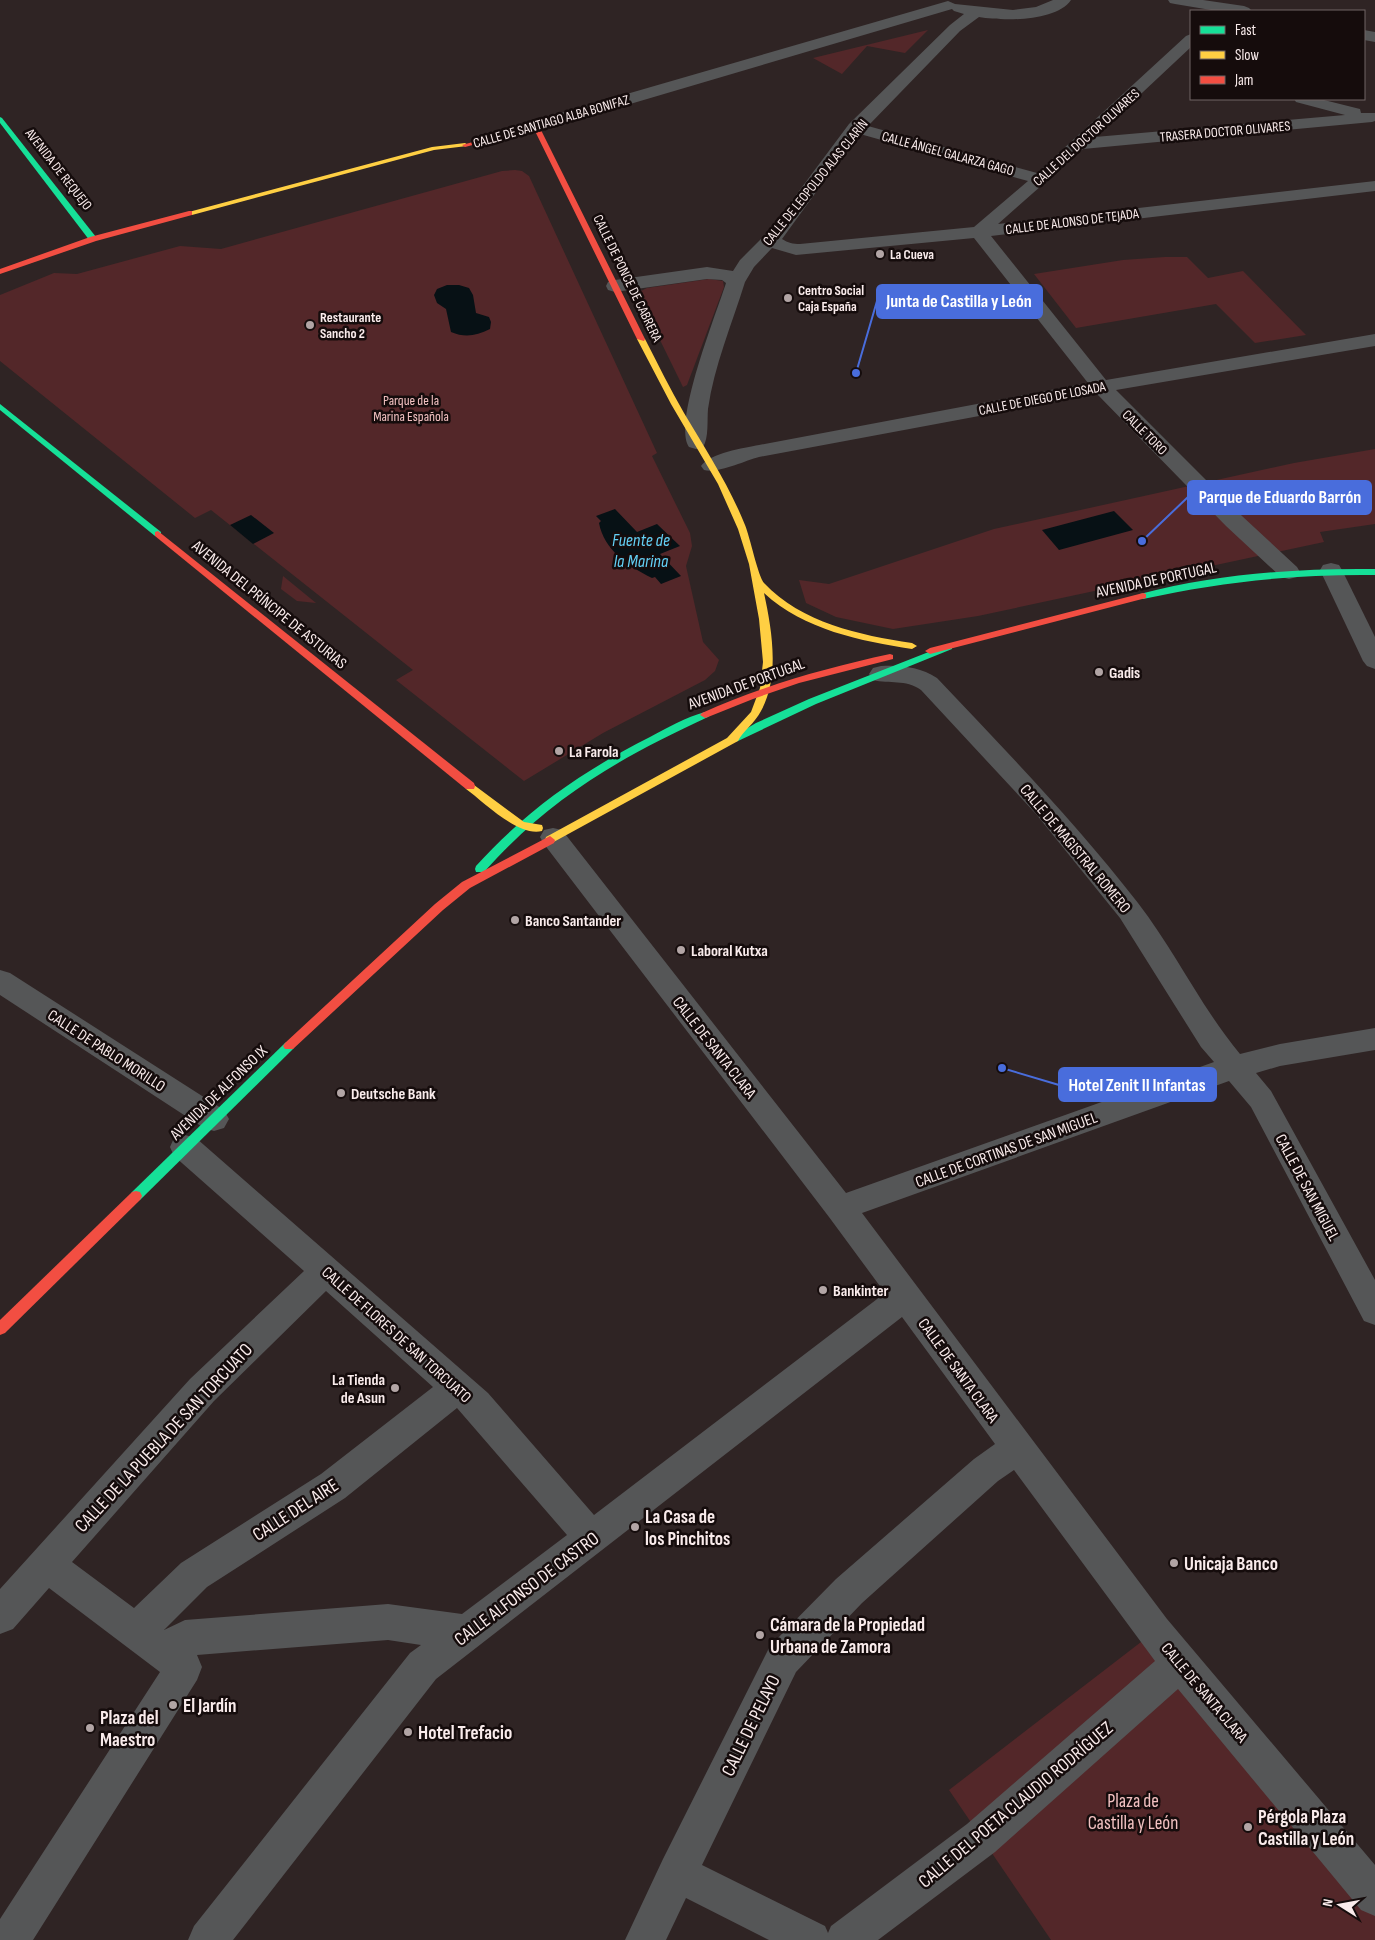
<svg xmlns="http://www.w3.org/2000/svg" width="1375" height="1940" font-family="'Sofia Sans Condensed',sans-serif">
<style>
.green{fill:#532729}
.water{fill:#071115}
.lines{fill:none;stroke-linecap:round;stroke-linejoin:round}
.street{fill:#555657;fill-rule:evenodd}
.fast{fill:#16e098;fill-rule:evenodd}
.slow{fill:#ffcf43;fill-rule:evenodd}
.jam{fill:#f24e42;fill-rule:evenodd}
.poi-dot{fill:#b2a5a5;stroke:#150c0c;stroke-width:2}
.labels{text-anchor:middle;stroke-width:5;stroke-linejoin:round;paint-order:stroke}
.far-street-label{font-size:14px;fill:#f9ebeb;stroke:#150c0c}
.far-poi-label{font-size:14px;font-weight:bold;fill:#f9ebeb;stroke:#150c0c;text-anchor:start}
.far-park-label{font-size:14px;fill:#f2c1c1;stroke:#150c0c}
.street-label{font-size:16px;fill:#f9ebeb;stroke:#150c0c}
.poi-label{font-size:16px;font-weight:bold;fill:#f9ebeb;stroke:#150c0c;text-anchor:start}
.water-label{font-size:18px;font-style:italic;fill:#63d0f5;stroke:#150c0c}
.near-street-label{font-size:19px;fill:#f9ebeb;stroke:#150c0c}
.near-poi-label{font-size:19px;font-weight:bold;fill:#f9ebeb;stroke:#150c0c;text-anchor:start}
.near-park-label{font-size:19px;fill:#f2c1c1;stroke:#150c0c}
.leader{fill:none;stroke:#496ddc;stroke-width:2}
.callout-dot{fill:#496ddc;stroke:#150c0c;stroke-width:2}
.callout{fill:#496ddc;stroke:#496ddc;stroke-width:2}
.callout-label{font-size:18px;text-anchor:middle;font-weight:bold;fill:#fff}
</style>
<rect width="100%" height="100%" fill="#2f2424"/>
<g class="green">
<path d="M928,30L905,53L867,46L842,74L813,58Z"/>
<path d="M515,170L522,171L529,176L657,453L652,456L690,533L692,546L686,566L703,642L719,660L715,671L705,680L603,733L524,781L396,680L413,670L211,510L195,518L0,361V295L54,273L77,274L180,246L221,249L502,171Z"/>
<path d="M1165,257H1187L1208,278L1243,271L1306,335L1255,343L1216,304L1076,328L1034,274L1123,260Z"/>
<path d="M709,279L723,281L724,287L687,385L683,387L637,293L647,288Z"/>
<path d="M1375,449V524L1320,532L1324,542L978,616L893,629L836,617L806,603L799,580L829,584L994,529L1294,463Z"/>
<path d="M283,576L316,603L297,601L281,589Z"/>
<path d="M1154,1632L1375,1896V1940H1051L949,1790Z"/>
</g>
<g class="water">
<path d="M447,285H459L469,288L473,295L476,313L489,317L491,322L490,329C476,336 465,338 451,332L446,309L437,303L434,295L437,289Z"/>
<path d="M615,509L637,532L657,524L680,546L660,554L681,576L661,584L655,577L652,578C628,566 604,550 599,523L601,521L596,516Z"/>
<path d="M1114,511L1133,530L1059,550L1042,530Z"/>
<path d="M251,515L274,533L253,544L230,525Z"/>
</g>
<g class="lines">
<g class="street">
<path d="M1053,0H1071C1056,22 1003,21 979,17L960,31L868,126L1037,173L1186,36L1191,34V47L1095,137L1345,115L1296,102L1294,99H1320L1360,109L1361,113H1375V121L1372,122L1083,149L998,224L1375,181V191L991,236L1106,380L1375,334V346L1116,390L1242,516L1297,567L1300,572L1297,577L1289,579L1281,577L1226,526L1097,394L759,457C744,461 717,474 704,470L701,466C710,453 744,448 759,445L1088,383L974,238L796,255L772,248L754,267L745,282C732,324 714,366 708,409C707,420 709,438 703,447L696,449L689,447C672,424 717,312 726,283L722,280L707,279L615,292L608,290L606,286L608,282L615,280L707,267L733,271L740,260L770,230L849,124L950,25L964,14L954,11L952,9L542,130H530L528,126L530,122L948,1L955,4L1013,10L1036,7ZM860,134L1028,181L974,227L800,244C793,244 788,243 782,239L851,144Z"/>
<path d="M1168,0H1203L1244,6L1249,8L1252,11H1217L1175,4L1170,3Z"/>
<path d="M1364,30L1375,32V42L1364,40Z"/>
<path d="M1331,563L1339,565L1342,570L1375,637V669L1367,666L1363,661L1320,570L1323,565Z"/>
<path d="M881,666C901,665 920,667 937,678C1006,751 1076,823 1138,903C1175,951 1201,1007 1240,1054L1280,1044L1375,1028V1050L1280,1066L1256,1073L1271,1091L1375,1280V1325L1364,1321L1251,1107L1229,1081L862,1213L1167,1619L1375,1865V1916L1361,1910L1178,1689L995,1852L878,1940H769L686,1898L666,1940H625L663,1859L770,1646L836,1579L974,1459L995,1444L902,1317L436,1679L233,1940H188L194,1926L410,1653L421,1645L388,1640L197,1655L202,1667L197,1680L33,1940H0V1919L160,1672L49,1588L13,1629L0,1634V1589L190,1379L304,1271L174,1156L170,1147L174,1138L185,1135L196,1138L488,1393L594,1515L885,1293L829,1217L544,844L540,837L544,830L553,828L562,830L846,1193L1214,1062L1201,1047L1120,918L1036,814L921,690C905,679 890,684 873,680L869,674L873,668ZM326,1291L433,1387L321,1474L181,1563L134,1608L72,1562L214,1401ZM457,1408L567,1535L462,1614L388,1604L185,1620L164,1630L207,1587L345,1498ZM1014,1470L1155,1661L967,1824L831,1926L828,1933L825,1926L702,1865L796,1672L862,1603L998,1481Z"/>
<path d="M0,970L10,973L224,1110L229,1119L224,1128L214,1131L204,1128L0,995Z"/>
</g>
<g class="fast">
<path d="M0,117L2,118L96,237V241H90L0,123Z"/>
<path d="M0,404L161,532V536H155L0,410Z"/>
<path d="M1375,569V575C1296,574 1220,582 1143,599L1138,596L1140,594C1216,574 1296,568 1375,569Z"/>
<path d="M949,644L952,645V649L816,704L738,741L734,742L729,739L756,723L809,699Z"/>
<path d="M705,712L710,715L708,717C619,758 550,798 484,872H476L475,869L476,866C528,809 581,772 650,737C667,728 686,717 705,712Z"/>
<path d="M289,1041L293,1043L295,1046L293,1049L140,1200L136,1201L132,1200L130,1196L132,1192L285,1043Z"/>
</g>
<g class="slow">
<path d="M465,143L468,145L467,146L434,150L192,215L185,213L432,147Z"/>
<path d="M638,337L645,339C658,364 670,389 684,413C706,450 729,485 745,525C750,537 758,576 764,583C802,623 859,635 912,643L917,646L912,649C861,641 804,630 764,593C772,630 780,677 761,711C755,723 743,731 738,741L550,844L545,840L546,837L727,738L751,712L760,688L763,662L759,619L749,564L738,529L718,484L671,404L637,339Z"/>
<path d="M470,782L524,822L542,825L543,828L542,831C518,837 484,802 466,789L465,786L466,783Z"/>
</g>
<g class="jam">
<path d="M534,125L539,126L645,339L644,341L637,339L534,129L465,147L462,145Z"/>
<path d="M189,211H192V215L96,241L0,274V269L90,237Z"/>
<path d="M158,531L474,783L475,786L474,789H466L155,536V532Z"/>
<path d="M1143,593L1146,594V598L930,654L925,651L930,648Z"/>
<path d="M890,654L893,655V659L799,683L753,699L708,717L705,718L700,715L702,713C762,686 825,668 890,654Z"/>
<path d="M550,836L555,840L554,843L470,888L443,910L293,1049H285L283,1046L285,1043L435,904L462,882Z"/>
<path d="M136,1191L140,1192L142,1196L140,1200L5,1333L0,1335V1320L132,1192Z"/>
</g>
</g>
<g class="poi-dot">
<circle cx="880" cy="254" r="5"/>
<circle cx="788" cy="298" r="5"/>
<circle cx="310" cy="325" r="5"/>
<circle cx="1099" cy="672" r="5"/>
<circle cx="559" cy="751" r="5"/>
<circle cx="515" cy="920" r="5"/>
<circle cx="681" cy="950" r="5"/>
<circle cx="341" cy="1093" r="5"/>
<circle cx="823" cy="1290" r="5"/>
<circle cx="395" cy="1388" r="5"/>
<circle cx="635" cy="1527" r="5"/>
<circle cx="1174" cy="1563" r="5"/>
<circle cx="760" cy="1635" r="5"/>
<circle cx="173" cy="1705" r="5"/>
<circle cx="90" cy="1728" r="5"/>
<circle cx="408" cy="1732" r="5"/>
<circle cx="1248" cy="1827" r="5"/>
</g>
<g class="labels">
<g class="far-street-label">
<text transform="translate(551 121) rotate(-16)" y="5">CALLE DE SANTIAGO ALBA BONIFAZ</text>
<text transform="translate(1225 131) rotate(-5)" y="5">TRASERA DOCTOR OLIVARES</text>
<text transform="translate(1086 137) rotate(-42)" y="5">CALLE DEL DOCTOR OLIVARES</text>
<text transform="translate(948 153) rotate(15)" y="5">CALLE ÁNGEL GALARZA GAGO</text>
<text transform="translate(59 169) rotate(52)" y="5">AVENIDA DE REQUEJO</text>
<text transform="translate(815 182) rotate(-51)" y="5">CALLE DE LEOPOLDO ALAS CLARÍN</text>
<text transform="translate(1072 221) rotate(-7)" y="5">CALLE DE ALONSO DE TEJADA</text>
<text transform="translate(628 278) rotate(64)" y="5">CALLE DE PONCE DE CABRERA</text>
<text transform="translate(1042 398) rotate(-11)" y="5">CALLE DE DIEGO DE LOSADA</text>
<text transform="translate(1145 432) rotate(45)" y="5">CALLE TORO</text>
</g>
<g class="far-poi-label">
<text x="890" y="259">La Cueva</text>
<text x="798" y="295">Centro Social<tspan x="798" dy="16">Caja España</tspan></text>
<text x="320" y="322">Restaurante<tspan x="320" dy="16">Sancho 2</tspan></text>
</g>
<g class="far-park-label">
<text x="411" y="405">Parque de la<tspan x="411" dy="16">Marina Española</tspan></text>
</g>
<g class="street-label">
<text transform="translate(1156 579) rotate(-12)" y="6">AVENIDA DE PORTUGAL</text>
<text transform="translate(270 604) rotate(39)" y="6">AVENIDA DEL PRÍNCIPE DE ASTURIAS</text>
<text transform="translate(746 683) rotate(-20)" y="6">AVENIDA DE PORTUGAL</text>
<text transform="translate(1076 848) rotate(50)" y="6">CALLE DE MAGISTRAL ROMERO</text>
<text transform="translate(715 1047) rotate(52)" y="6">CALLE DE SANTA CLARA</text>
<text transform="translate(107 1050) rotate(33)" y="6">CALLE DE PABLO MORILLO</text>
<text transform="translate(218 1092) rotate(-44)" y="6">AVENIDA DE ALFONSO IX</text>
<text transform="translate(1006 1149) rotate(-20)" y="6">CALLE DE CORTINAS DE SAN MIGUEL</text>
<text transform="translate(1308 1187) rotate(62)" y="6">CALLE DE SAN MIGUEL</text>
<text transform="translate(397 1334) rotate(42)" y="6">CALLE DE FLORES DE SAN TORCUATO</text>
<text transform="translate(959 1370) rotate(54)" y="6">CALLE DE SANTA CLARA</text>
<text transform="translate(1205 1692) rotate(50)" y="6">CALLE DE SANTA CLARA</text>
</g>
<g class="poi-label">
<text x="1109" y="678">Gadis</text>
<text x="569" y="757">La Farola</text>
<text x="525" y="926">Banco Santander</text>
<text x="691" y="956">Laboral Kutxa</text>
<text x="351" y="1099">Deutsche Bank</text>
<text x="833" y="1296">Bankinter</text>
<text x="385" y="1385" text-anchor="end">La Tienda<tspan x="385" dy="18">de Asun</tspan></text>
</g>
<g class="water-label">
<text x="641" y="546">Fuente de<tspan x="641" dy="21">la Marina</tspan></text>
</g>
<g class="near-street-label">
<text transform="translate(163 1437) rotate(-47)" y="7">CALLE DE LA PUEBLA DE SAN TORCUATO</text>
<text transform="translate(295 1509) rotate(-33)" y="7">CALLE DEL AIRE</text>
<text transform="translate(526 1588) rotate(-37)" y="7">CALLE ALFONSO DE CASTRO</text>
<text transform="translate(750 1725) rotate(-64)" y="7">CALLE DE PELAYO</text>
<text transform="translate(1015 1804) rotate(-40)" y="7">CALLE DEL POETA CLAUDIO RODRÍGUEZ</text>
</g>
<g class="near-poi-label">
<text x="645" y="1523">La Casa de<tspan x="645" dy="22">los Pinchitos</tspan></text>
<text x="1184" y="1570">Unicaja Banco</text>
<text x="770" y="1631">Cámara de la Propiedad<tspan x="770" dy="22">Urbana de Zamora</tspan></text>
<text x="183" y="1712">El Jardín</text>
<text x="100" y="1724">Plaza del<tspan x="100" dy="22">Maestro</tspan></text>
<text x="418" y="1739">Hotel Trefacio</text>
<text x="1258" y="1823">Pérgola Plaza<tspan x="1258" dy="22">Castilla y León</tspan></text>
</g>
<g class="near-park-label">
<text x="1133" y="1807">Plaza de<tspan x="1133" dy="22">Castilla y León</tspan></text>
</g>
</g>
<path class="leader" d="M856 373L877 301M1142 541L1188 497M1002 1068L1059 1085"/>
<g class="callout-dot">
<circle cx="856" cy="373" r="5"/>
<circle cx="1142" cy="541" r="5"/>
<circle cx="1002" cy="1068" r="5"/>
</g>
<g class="callout">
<rect x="877" y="285" width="165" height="33" rx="5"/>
<rect x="1188" y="481" width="183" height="33" rx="5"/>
<rect x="1059" y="1068" width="157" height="33" rx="5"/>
</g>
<g class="callout-label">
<text x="959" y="307">Junta de Castilla y León</text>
<text x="1280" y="503">Parque de Eduardo Barrón</text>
<text x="1137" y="1091">Hotel Zenit II Infantas</text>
</g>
<rect x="1190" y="10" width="175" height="90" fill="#150c0c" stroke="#706565"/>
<rect x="1200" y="26" width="25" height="8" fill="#16e098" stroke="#706565"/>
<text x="1235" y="35" font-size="15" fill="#f9ebeb">Fast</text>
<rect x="1200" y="51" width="25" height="8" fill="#ffcf43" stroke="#706565"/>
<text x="1235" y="60" font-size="15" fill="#f9ebeb">Slow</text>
<rect x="1200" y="76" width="25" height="8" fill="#f24e42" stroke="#706565"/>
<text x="1235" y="85" font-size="15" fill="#f9ebeb">Jam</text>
<g transform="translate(1340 1905) rotate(281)" stroke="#150c0c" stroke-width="4" paint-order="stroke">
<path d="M0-4L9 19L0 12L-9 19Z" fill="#f9ebeb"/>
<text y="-8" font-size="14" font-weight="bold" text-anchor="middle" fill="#f9ebeb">N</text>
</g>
</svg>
